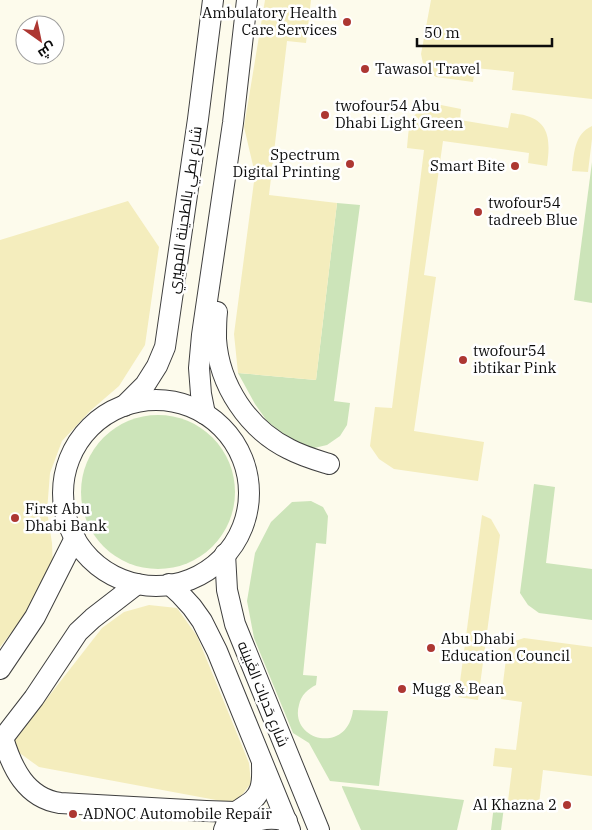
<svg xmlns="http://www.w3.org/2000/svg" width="592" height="830" font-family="'IBM Plex Serif',Cairo,serif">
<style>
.green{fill:#cce4b9}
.sand{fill:#f4edbd}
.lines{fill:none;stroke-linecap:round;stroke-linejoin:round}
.minor-casing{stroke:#3f3f3f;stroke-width:22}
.minor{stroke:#fff;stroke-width:20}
.poi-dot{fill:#ad3732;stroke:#fff;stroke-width:2}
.labels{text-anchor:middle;stroke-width:5;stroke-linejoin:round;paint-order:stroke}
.poi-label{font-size:15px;fill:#0c0c0c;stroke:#fff;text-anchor:start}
.street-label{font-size:15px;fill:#0c0c0c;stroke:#fff}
</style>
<rect width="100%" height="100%" fill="#fdfbec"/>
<g class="green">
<path d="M592,162V303L574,300Z"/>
<path d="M337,203L360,205L334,401L350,403L347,425L340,436L327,445L314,448L301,445L286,436L267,421L255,404L238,373L316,380Z"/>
<circle cx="158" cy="492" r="77"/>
<path d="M534,484L555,487L546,563L592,569V620L539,613L528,605L520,593Z"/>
<path d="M311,501L323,507L328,516L326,544L316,543L303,675L317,676L316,685C308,689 301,695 299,705C289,740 347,756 353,710L388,711L379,786L330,781L309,743L293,733L254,638L247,601L255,553L271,522L292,502Z"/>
<path d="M342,787V786L464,800L457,830H361Z"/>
<path d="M495,797L505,799L501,830H491Z"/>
</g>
<g class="sand">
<path d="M265,0H311L306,43L287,41L269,195L337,203L316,380L238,373L234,334L255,174L244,127Z"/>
<path d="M431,0H592V99L512,90L514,72L475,68L473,82L436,77L424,68L421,54Z"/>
<path d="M436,104L461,109L460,120L508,128L511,113C516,114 522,114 527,116C551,123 550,144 547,166L528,163L529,153L443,141L424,275L436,277L414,431L484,442L478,481L394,469L379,459L370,446L375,407L392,408L424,150L407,148C410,120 407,114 436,104Z"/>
<path d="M592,126V139L588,172L572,171C574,154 574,134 592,126Z"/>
<path d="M128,201L159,247L145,345L119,386L90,411L62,441L50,473L47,511L52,543L53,569L41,595L0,647V240Z"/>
<path d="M482,515L491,519L500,535L478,700L458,697Z"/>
<path d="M149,605L177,608L197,636L249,763L251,783L242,795L232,803L39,767L10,746L102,628L124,612Z"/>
<path d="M524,638L592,647V776L543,770L539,804L508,801L512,768L493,766L495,748L516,750L522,702L501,699L507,651L515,641Z"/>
</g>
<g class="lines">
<defs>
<g id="minor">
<path d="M217,312C216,320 216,330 216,339C219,385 248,429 289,449C302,456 316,460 329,464"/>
<circle cx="156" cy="493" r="93"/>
<path d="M124,406L145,385L157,366L165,347L198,119L213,0"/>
<path d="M205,414L201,394L199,368L202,335L233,123L247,0"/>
<path d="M225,554L227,590L235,624L319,830"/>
<path d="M169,584L181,595L192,607L202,621L217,651L290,830"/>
<path d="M0,669L35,617L75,538"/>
<path d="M3,738C12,768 26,798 60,803L206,811L236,812"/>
<path d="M0,742L34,698L78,632L93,618L137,584"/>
<path d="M224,830C226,824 229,818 235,813C245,804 255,803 260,789C263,781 262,772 262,764"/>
<path d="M240,830C254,819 269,816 287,821"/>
</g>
</defs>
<use href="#minor" class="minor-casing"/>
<use href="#minor" class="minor"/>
</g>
<g class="poi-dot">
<circle cx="347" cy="22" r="5"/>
<circle cx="365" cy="69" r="5"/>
<circle cx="325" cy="115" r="5"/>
<circle cx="350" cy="164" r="5"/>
<circle cx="515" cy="166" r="5"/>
<circle cx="478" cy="212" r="5"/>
<circle cx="463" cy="360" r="5"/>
<circle cx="15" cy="518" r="5"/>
<circle cx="431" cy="648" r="5"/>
<circle cx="402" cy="689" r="5"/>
<circle cx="567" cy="805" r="5"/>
<circle cx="73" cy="814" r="5"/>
</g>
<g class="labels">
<g class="poi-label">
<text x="337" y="18" text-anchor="end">Ambulatory Health<tspan x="337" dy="17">Care Services</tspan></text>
<text x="375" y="74">Tawasol Travel</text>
<text x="335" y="111">twofour54 Abu<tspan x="335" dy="17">Dhabi Light Green</tspan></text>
<text x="340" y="160" text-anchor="end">Spectrum<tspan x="340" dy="17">Digital Printing</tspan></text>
<text x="505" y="171" text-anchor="end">Smart Bite</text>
<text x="488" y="208">twofour54<tspan x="488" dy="17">tadreeb Blue</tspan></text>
<text x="473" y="356">twofour54<tspan x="473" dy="17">ibtikar Pink</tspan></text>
<text x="25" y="514">First Abu<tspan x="25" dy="17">Dhabi Bank</tspan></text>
<text x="441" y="644">Abu Dhabi<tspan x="441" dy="17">Education Council</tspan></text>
<text x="412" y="694">Mugg &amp; Bean</text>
<text x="557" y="810" text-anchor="end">Al Khazna 2</text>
<text x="83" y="819">ADNOC Automobile Repair</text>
</g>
<g class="street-label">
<text transform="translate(185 210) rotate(-82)" y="5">شارع بطي بالطحينة المهيري</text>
<text transform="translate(263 694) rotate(68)" y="5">شارع حَدبات الغَبينه</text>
</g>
</g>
<g transform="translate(40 40) rotate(147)"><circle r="24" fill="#ffffff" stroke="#9e9e9e"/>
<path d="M0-4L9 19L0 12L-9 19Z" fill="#ad3732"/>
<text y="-8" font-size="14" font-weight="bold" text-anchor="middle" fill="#0c0c0c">ش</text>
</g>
<path d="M417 38v8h135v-8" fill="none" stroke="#0c0c0c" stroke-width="2.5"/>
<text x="424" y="38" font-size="15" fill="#0c0c0c" stroke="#ffffff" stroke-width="4" paint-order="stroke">50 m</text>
</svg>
